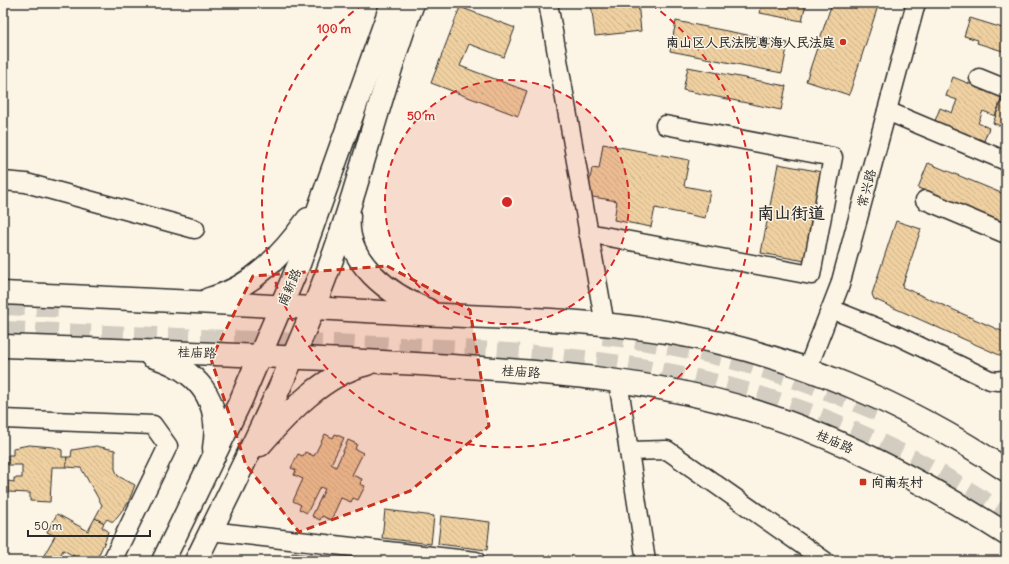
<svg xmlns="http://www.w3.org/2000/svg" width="1009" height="564" font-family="Delius,'LXGW WenKai TC',sans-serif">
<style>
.building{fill:url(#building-back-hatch);stroke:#2b2b2b}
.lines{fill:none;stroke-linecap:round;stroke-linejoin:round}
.highway-tunnel{stroke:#d2cdc0;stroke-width:22;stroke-dasharray:22 11;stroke-linecap:butt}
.minor-casing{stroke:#2b2b2b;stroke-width:21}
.major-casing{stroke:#2b2b2b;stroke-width:25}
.minor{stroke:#fcf5e5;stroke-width:18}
.major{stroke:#fcf5e5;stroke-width:22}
.marked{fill:#c8321e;fill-opacity:0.2;stroke:#c8321e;stroke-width:3;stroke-dasharray:8 5;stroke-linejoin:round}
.ring{fill:none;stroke:#d62828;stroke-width:2;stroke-dasharray:7 5}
.poi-dot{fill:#c8321e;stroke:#fcf5e5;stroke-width:1.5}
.labels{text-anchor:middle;stroke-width:3;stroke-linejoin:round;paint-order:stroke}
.poi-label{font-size:13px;font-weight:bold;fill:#2b2b2b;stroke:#fcf5e5;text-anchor:end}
.street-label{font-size:13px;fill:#2b2b2b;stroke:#fcf5e5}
.district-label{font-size:17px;font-weight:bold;fill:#2b2b2b;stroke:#fcf5e5}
.centre{fill:#d62828;stroke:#fcf5e5;stroke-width:2}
.ring-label{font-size:12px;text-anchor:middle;font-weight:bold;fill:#d62828;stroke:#fcf5e5;stroke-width:3;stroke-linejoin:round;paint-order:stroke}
</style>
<defs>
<pattern id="building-back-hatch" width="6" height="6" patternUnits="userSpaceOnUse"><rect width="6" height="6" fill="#efd0a1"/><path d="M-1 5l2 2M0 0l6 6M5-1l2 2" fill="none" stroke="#cdb38b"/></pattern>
</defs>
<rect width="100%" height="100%" fill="#fcf5e5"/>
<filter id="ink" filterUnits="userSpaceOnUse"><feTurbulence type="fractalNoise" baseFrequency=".025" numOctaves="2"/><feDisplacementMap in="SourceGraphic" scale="8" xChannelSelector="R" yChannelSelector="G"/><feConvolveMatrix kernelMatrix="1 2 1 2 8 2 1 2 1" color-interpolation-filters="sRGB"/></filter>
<g filter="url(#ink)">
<g class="building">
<path d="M591,3H638L641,31L595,36Z"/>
<path d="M722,3H744V7Z"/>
<path d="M762,3H806L802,21L760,13Z"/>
<path d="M832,3H879L849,95L806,81Z"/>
<path d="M460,7L515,28L504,57L469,44L460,66L527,91L518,116L431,83Z"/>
<path d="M970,18L1006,29V52L977,43L978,40L964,36Z"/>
<path d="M676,21L788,43L782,73L670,51Z"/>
<path d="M688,67L786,86L781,110L683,90Z"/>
<path d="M953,77L1002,97L995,116L983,111L978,123L989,128L982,146L933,126L940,108L952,113L957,100L946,96Z"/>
<path d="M1003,97L1006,99V128L993,123Z"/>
<path d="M603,144L689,160L684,186L710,191L705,218L655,208L651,227L614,220L617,201L587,196L592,168L599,169Z"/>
<path d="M928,163L1006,195V223L918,188Z"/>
<path d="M778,164L822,172L805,261L761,253Z"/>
<path d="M896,221L921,229L902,287L1006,333V358L874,299L872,294Z"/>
<path d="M325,434L333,438L335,434L344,438L331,464L336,467L348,440L357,444L355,449L363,453L352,475L362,479L360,484L365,486L358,500L353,498L351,502L341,498L331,520L322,516L320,520L312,516L325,489L320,487L307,513L299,509L301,505L293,501L303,479L294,475L296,470L291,468L298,454L303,456L305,452L314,456Z"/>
<path d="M29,445L54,447L62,450V457H67L66,467H52L50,502L30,501V493L8,492V481L14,482V478H22V465H8V455H13V448Z"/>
<path d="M96,446L115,450V469L118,476L135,485L128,503L113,522L107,519L104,523L95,518L102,505L81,468L66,467L67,457H71L72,450Z"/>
<path d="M385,510L434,516L431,544L382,538Z"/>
<path d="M57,514L88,531L95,518L104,523L102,527L108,531L106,539L96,561H72L74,556L63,550L59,558L56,556L53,560L44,555L55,536L47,532Z"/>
<path d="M441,516L490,522L487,550L438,544Z"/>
<path d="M292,553L341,559L340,561H291Z"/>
</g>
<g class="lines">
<g class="highway-tunnel">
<path d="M3,304L69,307"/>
<path d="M3,332C112,336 222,341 331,345C445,350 566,353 678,376C794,400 908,450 1006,517"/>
<path d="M603,334C699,344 792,372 880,411"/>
</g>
<defs>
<g id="minor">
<path d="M548,3L605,325"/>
<path d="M979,78L1006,89"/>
<path d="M887,111L1006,161"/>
<path d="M3,181L26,183L195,229"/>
<path d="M925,200L1006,234"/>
<path d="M588,233L811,275L833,157L665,125"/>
<path d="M831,309L898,336L990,380L998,381L1006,379"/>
<path d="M807,370L840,285L916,3"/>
<path d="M618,381L646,561"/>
<path d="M3,419L153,425L168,446L112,561"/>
<path d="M629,451L667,450L825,561"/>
<path d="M210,531L476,561"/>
</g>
<g id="major">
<path d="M349,216C344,262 390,295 428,310"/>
<path d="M3,293C136,299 269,305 402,313C491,318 585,318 672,333C791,354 906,403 1006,470"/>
<path d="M209,299C252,288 283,254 308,219"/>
<path d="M3,346C147,351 291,356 435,365C544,372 649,378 754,411C843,438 928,484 1006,534"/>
<path d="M151,356C197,369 222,399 214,448"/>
<path d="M260,445C288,413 324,374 367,364"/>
<path d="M163,561L241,400L299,264L392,3"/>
<path d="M196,561C244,463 294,365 331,262C362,177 381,88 413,3"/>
</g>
</defs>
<use href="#minor" class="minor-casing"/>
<use href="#major" class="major-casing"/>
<use href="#minor" class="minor"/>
<use href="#major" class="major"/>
</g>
</g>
<path class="marked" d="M387,266L470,310L489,426L410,491L299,532L246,465L211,359L253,276Z"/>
<circle cx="507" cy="202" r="122" fill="#d62828" fill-opacity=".12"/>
<g class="ring">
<circle cx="507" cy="202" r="122"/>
<path d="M651 4A245 245 0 1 1 363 4"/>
</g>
<g class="poi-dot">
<circle cx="843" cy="42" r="4"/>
<rect x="859" y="478" width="8" height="8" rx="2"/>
</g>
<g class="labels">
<g class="poi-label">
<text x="835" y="47">南山区人民法院粤海人民法庭</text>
<text x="871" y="487" text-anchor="start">向南东村</text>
</g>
<g class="street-label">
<text transform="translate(866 188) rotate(-75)" y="5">常兴路</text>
<text transform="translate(289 287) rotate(-67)" y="5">南新路</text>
<text transform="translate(197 352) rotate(2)" y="5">桂庙路</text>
<text transform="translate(521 371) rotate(4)" y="5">桂庙路</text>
<text transform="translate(835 441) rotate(24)" y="5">桂庙路</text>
</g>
<g class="district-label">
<text x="791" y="219">南山街道</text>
</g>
</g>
<circle cx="507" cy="202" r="6" class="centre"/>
<g class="ring-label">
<text x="334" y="33">100 m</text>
<text x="421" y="120">50 m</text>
</g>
<rect width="1009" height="564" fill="none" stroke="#fcf5e5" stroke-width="16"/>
<rect x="8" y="8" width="993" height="548" fill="none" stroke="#2b2b2b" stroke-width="1.5" filter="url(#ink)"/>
<path d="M28 530v6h122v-6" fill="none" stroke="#2b2b2b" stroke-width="2"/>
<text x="34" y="530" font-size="12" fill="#2b2b2b" stroke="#fcf5e5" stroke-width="3" paint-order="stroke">50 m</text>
</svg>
